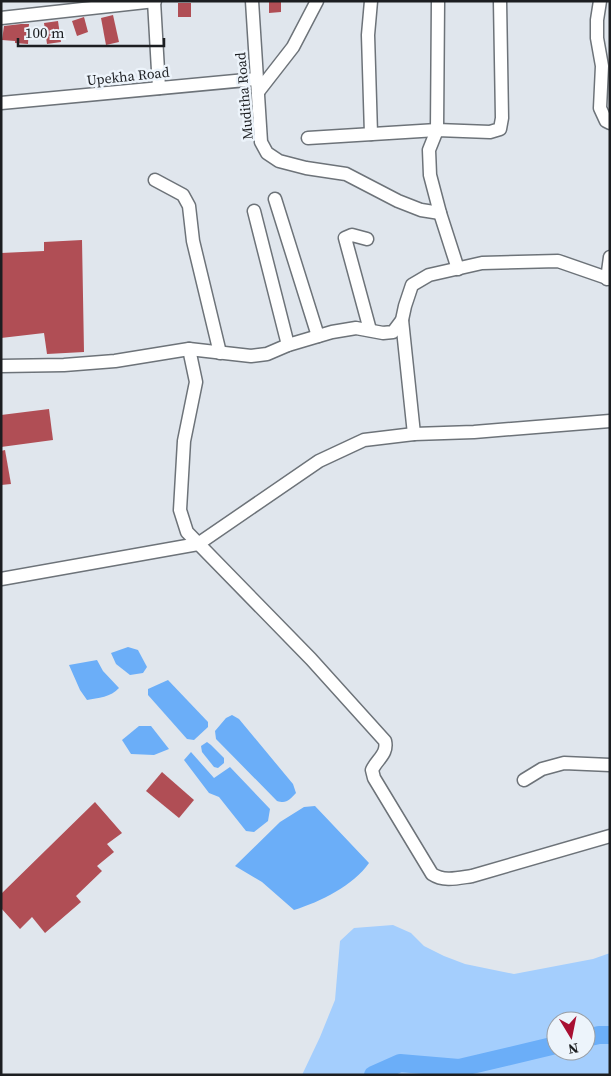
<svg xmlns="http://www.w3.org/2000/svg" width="611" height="1076" font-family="'Source Serif 4',serif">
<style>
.green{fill:#a4cefd;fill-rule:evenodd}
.water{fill:#6baef8}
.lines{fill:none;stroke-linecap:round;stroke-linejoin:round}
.river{stroke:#6baef8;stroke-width:18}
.building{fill:#b04e55}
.minor-casing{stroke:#6d7379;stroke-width:15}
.minor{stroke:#fff;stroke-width:12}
.labels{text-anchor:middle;stroke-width:5;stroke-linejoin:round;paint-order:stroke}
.street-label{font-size:14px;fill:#1c1e21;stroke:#edf4fb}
</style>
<rect width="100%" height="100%" fill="#e0e6ed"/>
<path class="green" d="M393,925L411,933L424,946L444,956L465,964L514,974L593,959L610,953V1075H302L320,1037L335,1000L340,941L354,928ZM556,1021H586V1051H556Z"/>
<g class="water">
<path d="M128,647L138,650L147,667L143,673L130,675L116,664L111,653Z"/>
<path d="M97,660L103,671L119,688C111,697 98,698 87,700L80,690L69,665Z"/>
<path d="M168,680L208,722V727L194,740L187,739L148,695V689Z"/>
<path d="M232,715L239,719L293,784L296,793C289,800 287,804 277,801L216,739L215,731L226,718Z"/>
<path d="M139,726H151L169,749L154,755L131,754L122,740Z"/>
<path d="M207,742L211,745L224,758V763L218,768L214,767L202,752L201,746Z"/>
<path d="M191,752L214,778L230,767L270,809L268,821L254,832L246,831L219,797L209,793L184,760Z"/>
<path d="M315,806L369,863C354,885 320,902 294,910L262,882L235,866L280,822L304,807Z"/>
</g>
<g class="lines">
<g class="river">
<path d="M586,1038L599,1035H610"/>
<path d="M373,1075L400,1063L459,1068L556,1045"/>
</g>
</g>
<g class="building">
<path d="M269,1H281V12L269,13Z"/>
<rect x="178" y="3" width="13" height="14"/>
<path d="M113,15L119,42L106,45L101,18Z"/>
<path d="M84,17L88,32L77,36L72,21Z"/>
<path d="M58,21L61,42L47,44L44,23Z"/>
<path d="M21,24H29L28,44L15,43V41L2,40L4,26Z"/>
<path d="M82,240L84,352L47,354L44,333L1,338V253L44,251V242Z"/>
<path d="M49,409L53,440L1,447V415Z"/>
<path d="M5,450L11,484L1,485V451Z"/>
<path d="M162,772L194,800L179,818L146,791Z"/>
<path d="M95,802L122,833L107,844L114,852L97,866L102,871L76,896L81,902L45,933L32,917L20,929L1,908V894Z"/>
</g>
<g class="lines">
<defs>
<g id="minor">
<path d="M154,1L159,88"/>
<path d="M252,1L261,142L267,153L279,161L306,168L346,174L398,201L421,210L440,213"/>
<path d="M438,1L437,130L429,150L430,175L440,213L458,269"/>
<path d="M600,1L597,20V38L602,66L600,108L606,121L610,123"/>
<path d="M1,18L155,1"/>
<path d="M258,92L293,47L317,1"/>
<path d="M1,103L257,79"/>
<path d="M371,134L368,35L371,1"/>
<path d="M308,138L437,130L490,132L500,129L502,118L500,1"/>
<path d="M155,180L183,195L189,206L193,241L220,353"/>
<path d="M275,199L318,336"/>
<path d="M254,211L288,345"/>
<path d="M367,239L352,235L345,238L370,330"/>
<path d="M607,279L610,257"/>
<path d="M402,320L414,434"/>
<path d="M189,349L196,382L184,441L180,510L187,532L311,659L385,741C388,754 377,759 372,770L374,778L432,874C444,882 458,878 472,876L610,836"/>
<path d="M1,366L64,365L115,361L189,349L251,356L267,354L288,345L332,332L356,328L383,333L393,332L402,320L405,306L412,285L429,275L482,263L558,261L610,279"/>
<path d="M1,579L198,544L319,461L364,440L414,434L474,432L610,421"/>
<path d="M524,780L542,769L564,763L610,765"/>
</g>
</defs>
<use href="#minor" class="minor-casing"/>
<use href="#minor" class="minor"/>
</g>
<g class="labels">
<g class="street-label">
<text transform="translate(128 76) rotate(-6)" y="5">Upekha Road</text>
<text transform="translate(244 96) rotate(-95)" y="5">Muditha Road</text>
</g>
</g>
<rect width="611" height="1076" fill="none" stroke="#1c1e21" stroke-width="5"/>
<g transform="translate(571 1036) rotate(170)"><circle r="24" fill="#edf4fb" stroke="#999ea4"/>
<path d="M0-4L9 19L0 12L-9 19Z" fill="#a80f32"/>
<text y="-8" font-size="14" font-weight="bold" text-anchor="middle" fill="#1c1e21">N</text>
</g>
<path d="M18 38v8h146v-8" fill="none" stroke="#1c1e21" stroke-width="2.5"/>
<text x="25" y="38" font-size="15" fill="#1c1e21" stroke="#edf4fb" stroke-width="4" paint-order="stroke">100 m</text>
</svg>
